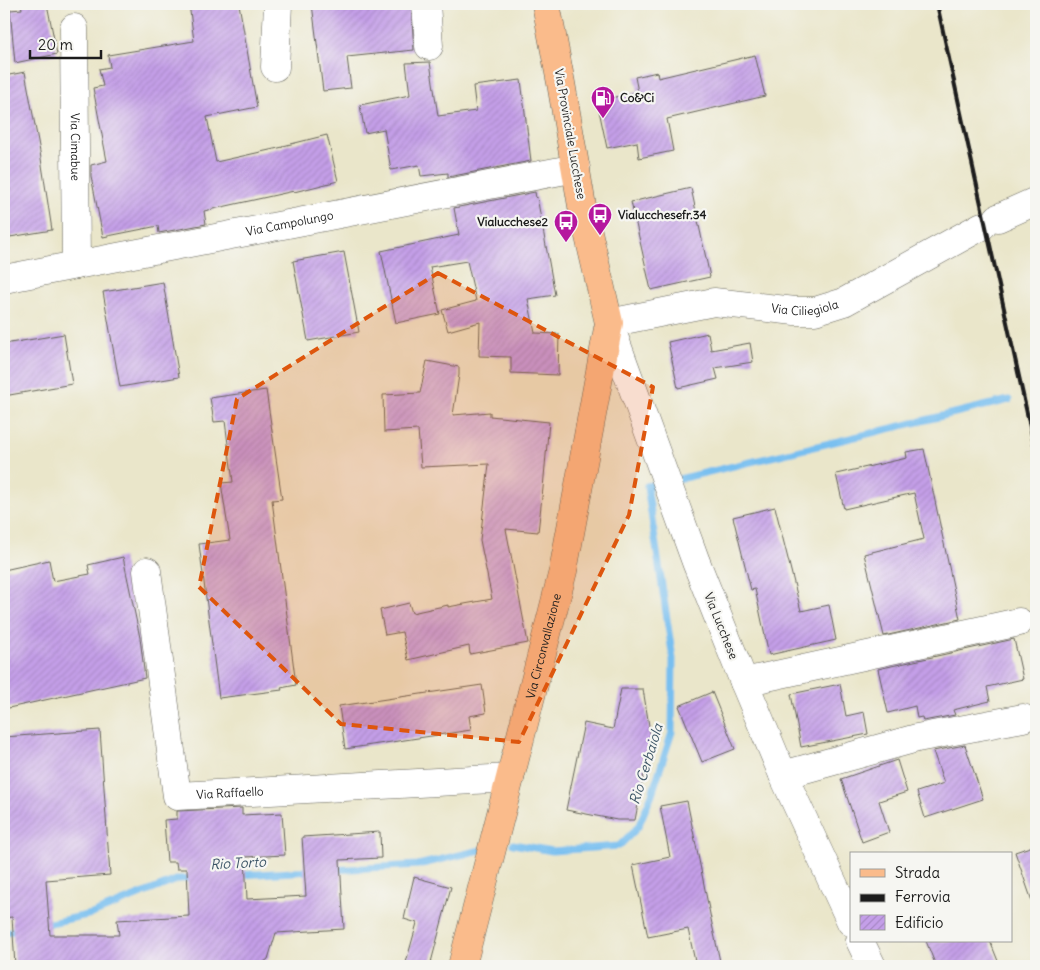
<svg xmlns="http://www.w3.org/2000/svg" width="1040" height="970" font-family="Delius,sans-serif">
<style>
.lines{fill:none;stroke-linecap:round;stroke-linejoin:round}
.stream{stroke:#78bff0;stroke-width:7}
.building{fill:url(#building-hatch)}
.minor-casing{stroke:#646359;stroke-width:29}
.major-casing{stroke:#646359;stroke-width:29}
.minor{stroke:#fff;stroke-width:28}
.major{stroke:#fabb8b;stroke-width:28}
.rail{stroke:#1c1c1c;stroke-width:4}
.marked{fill:#de560d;fill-opacity:0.2;stroke:#de560d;stroke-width:4;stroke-dasharray:10 6;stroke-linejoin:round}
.labels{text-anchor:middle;stroke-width:4.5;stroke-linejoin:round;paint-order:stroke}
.poi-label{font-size:12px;font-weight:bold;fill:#1c1c1c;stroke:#f6f6f2;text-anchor:start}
.street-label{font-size:12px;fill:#1c1c1c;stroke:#f6f6f2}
.water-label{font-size:14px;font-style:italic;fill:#3c5566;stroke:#f6f6f2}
</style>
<defs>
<pattern id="building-hatch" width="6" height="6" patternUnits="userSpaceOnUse" patternTransform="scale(1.25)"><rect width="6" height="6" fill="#c49fe8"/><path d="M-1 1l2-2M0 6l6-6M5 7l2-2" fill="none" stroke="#a888c6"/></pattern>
</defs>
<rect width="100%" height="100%" fill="#f6f6f2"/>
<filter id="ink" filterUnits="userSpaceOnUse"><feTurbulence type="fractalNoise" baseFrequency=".02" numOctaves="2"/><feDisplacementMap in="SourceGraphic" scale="10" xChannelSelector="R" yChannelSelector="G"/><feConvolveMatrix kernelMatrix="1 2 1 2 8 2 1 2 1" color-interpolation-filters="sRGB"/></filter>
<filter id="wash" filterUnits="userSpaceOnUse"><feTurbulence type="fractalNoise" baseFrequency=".0096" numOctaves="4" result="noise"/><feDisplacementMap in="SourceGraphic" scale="20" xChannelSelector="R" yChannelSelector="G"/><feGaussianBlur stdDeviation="1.12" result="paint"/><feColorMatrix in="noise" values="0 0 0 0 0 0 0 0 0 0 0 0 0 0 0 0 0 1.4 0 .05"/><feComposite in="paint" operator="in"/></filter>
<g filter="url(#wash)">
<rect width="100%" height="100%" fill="#eae6ca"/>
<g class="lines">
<g class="stream">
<path d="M671,481L1009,400"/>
<path d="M513,844L552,851L619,846L638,827L652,794L672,732L673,659L647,486L661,483"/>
<path d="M333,870L418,865L481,850"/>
<path d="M238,875L312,871"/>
<path d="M41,925L92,914L179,879L195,878"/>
<path d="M4,933L21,929"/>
</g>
</g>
<g id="blocks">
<g class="building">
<path d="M21,4H47L57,54L15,63L10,10L22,9Z"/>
<path d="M189,4H239L257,107L207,117L216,162L283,147V146L327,135L338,181L294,192V191L204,211L206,224L159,233L158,226L103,237L91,176V165L107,161L93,88L103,86L99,69L110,67L108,55L194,41Z"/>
<path d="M312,4H411L414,50L347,57L351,88L323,91Z"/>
<path d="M755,55L765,96L667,119L673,151L639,158L637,142L607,148L597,101L638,92L635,77L657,72L658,78Z"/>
<path d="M430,62L438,116L476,111L473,86L521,80L531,161L448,177V173L421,176L419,165L391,170L384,129L365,133L360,105L410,95L406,63Z"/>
<path d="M25,72L40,152L52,230L4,238V191L10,190L4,158V76Z"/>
<path d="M691,188L710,277L651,290L631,202Z"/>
<path d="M535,192L536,198L537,197L555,295L528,299L535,333L559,334L558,375L511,373V357L479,356L480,322L448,331L442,310L476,301L467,261L430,267L440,314L396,323L381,251L459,235L454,208Z"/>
<path d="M344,252L359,332L308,341L293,261Z"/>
<path d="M163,282L179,377L120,387L103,292Z"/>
<path d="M708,333L711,350L750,343L753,362L715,368L718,379L678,388L668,342Z"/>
<path d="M64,334L72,384L4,396V344Z"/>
<path d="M427,361L459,367V375L453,415L490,412V416L549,422L543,488L538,532L506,529L528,643L470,654L469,646L408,660L402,632L385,635L380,610L409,603L412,613L448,605V607L492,599L480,540L489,464L421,467L418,430L384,432L383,395L420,393Z"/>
<path d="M266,390L282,499L272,500L296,685L281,688L282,690L219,698L199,544L230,540L221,483L233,482L225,421L214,422L210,398Z"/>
<path d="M924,449L960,619L884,636L864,554L924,539L914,493L844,509L836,474L907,458L906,452Z"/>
<path d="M775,507L801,611L829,605L836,640L769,655L755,589L751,590L733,517Z"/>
<path d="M123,557L140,638L145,678L4,709V570L49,560L53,581L90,574L88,565Z"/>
<path d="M1014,639L1023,679L987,687L990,701L953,710L955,715L923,721L922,717L917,718L915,706L888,713L878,669Z"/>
<path d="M840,684L846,716L864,712L868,734L801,747L791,694Z"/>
<path d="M482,685L486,713L469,716L471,730L345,749L339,706Z"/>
<path d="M621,689H643L651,738L635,820H617L566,810L584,723L613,729Z"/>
<path d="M712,692L735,749L702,762L679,706Z"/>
<path d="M100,730L110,875L46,880L50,935H119L117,920L189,916L187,869H177L176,862H167L164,820L177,819V811L242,808V815L282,813L285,855L245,857L247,899L306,896L302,837L380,832L381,858L340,860L344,929L276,933L268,959L259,966H15L12,917L4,918V737Z"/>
<path d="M965,745L983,799L925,818L917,792L944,783L933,751Z"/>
<path d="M897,760L907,792L879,801L889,832L862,842L841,779Z"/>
<path d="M687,801L712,924L721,966H696L688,929L648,937L633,865L670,857L660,806Z"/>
<path d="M1036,845V904H1033L1015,852Z"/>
<path d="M414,877L451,887L430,966H405L417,923L404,919Z"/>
<path d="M926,941H990L1000,966H936Z"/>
</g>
</g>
</g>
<g filter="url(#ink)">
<use href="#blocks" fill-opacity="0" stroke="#646359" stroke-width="1"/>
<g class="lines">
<defs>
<g id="minor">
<path d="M426,4L429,46"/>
<path id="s1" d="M74,28L76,265"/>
<path d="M275,67L278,4"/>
<path d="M998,218L1036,201"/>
<path id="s2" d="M4,279L576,168"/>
<path id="s3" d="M147,571L177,796L510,778"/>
<path d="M744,682L1019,622"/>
<path d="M783,775L917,738L1023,718"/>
<path id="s4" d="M851,922L783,775L744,682L696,562L609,323L714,302L795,311H815L844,302L982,226"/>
<path d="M860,941L872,966"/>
</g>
<g id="major">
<path id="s5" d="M462,966L563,571L609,323L582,206L561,83L546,4"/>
</g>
</defs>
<use href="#minor" class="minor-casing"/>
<use href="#major" class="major-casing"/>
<use href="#minor" class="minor"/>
<use href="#major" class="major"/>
<path class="rail" d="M937,4L1036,454"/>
</g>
</g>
<path class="marked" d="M438,273L653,387L629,515L519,742L341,724L199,587L237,399Z"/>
<defs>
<symbol id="fuel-pin" viewBox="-11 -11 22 30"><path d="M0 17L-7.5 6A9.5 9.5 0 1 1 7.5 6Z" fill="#b5179e" stroke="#f6f6f2"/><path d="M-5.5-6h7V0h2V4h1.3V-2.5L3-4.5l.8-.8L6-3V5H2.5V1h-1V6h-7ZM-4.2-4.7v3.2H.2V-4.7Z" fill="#fff"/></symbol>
<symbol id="bus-pin" viewBox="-11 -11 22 30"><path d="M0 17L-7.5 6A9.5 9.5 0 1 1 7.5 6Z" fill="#b5179e" stroke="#f6f6f2"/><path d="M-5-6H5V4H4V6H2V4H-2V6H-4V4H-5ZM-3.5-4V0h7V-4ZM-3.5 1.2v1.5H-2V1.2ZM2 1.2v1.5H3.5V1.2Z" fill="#fff"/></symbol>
</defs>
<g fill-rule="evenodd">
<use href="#fuel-pin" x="589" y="84" width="28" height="38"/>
<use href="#bus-pin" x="586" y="201" width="28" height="38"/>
<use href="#bus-pin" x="552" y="208" width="28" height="38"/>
</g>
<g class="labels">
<g class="poi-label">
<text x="620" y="102">Co&amp;Ci</text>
<text x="618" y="219">Vialucchesefr.34</text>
<text x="548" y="226" text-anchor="end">Vialucchese2</text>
</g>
<g class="street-label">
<text transform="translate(570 134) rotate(80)" y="4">Via Provinciale Lucchese</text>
<text dy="4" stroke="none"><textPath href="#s1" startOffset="119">Via Cimabue</textPath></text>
<text dy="4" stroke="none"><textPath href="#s2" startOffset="291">Via Campolungo</textPath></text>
<text dy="4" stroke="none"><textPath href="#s4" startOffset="845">Via Ciliegiola</textPath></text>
<text transform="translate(721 626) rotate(68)" y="4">Via Lucchese</text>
<text dy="4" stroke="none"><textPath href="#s5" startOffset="330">Via Circonvallazione</textPath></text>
<text dy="4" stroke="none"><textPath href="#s3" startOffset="280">Via Raffaello</textPath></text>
</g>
<g class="water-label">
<text transform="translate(646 764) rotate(-73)" y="5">Rio Cerbaiola</text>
<text transform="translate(238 863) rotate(-3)" y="5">Rio Torto</text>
</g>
</g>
<rect width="1040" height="970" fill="none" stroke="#f6f6f2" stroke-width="20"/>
<rect x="850" y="852" width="162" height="90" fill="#f6f6f2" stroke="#9f9f9c"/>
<rect x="860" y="869" width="25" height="8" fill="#fabb8b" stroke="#9f9f9c"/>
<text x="895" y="878" font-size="15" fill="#1c1c1c">Strada</text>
<rect x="860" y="894" width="25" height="8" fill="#1c1c1c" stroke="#9f9f9c"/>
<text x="895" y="902" font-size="15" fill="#1c1c1c">Ferrovia</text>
<rect x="860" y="915" width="25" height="15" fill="url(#building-hatch)" stroke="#9f9f9c"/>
<text x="895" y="928" font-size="15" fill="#1c1c1c">Edificio</text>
<path d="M30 50v8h71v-8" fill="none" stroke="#1c1c1c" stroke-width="2.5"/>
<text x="38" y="50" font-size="15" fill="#1c1c1c" stroke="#f6f6f2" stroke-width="4" paint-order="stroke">20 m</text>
</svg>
